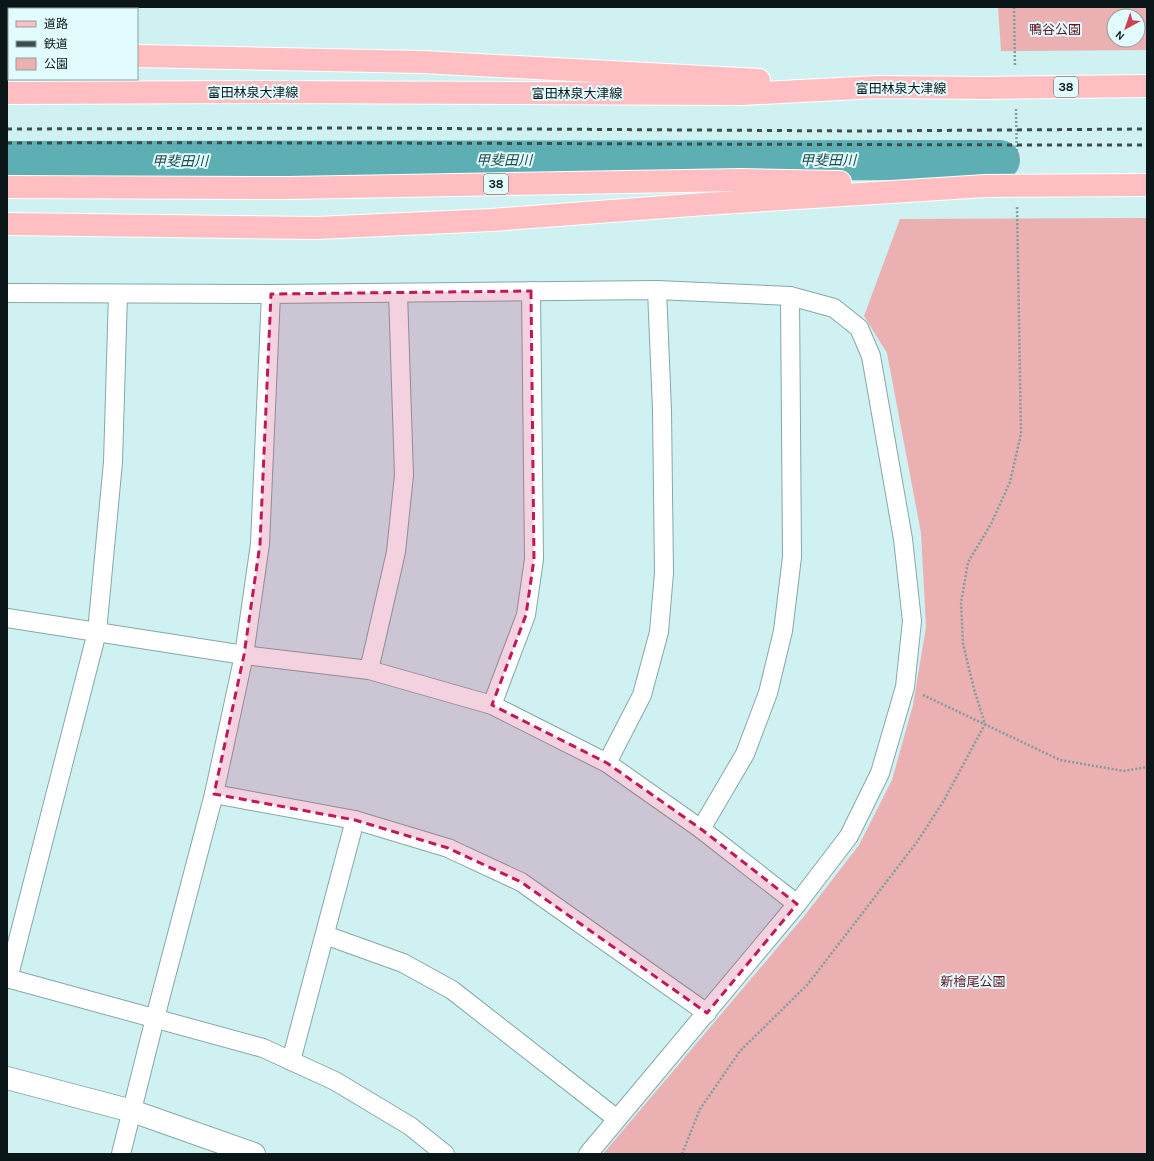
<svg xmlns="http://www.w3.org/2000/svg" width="1154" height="1161" font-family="Karla,'Noto Sans JP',sans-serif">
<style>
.green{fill:#ebb0b1;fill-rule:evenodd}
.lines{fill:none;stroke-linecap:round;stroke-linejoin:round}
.river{stroke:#5dafb4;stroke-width:40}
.street-casing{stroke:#87a7a8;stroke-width:20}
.secondary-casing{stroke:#87a7a8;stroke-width:24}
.primary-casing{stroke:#fff;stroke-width:24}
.path{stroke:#829c9d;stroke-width:2.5;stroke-dasharray:2 2;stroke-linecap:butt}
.street{stroke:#fff;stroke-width:18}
.secondary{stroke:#fff;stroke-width:22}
.primary{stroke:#ffbfc2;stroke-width:22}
.rail{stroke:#3c4d4e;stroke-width:3;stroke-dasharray:5 5;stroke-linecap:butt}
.primary-bridge-casing{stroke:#fff;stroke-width:24;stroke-linecap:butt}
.primary-bridge{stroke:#ffbfc2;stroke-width:22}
.marked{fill:#c2185b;fill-opacity:0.2;stroke:#c2185b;stroke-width:3;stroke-dasharray:8 5;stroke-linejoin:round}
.labels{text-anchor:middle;stroke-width:4;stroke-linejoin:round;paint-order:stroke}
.shield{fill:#e2fcfe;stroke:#4b5b5c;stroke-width:1}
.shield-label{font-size:12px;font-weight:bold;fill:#0a1617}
.park-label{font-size:13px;fill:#631420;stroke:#e2fcfe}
.street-label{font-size:13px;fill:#0a1617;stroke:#e2fcfe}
.water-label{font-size:14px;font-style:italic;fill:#234a4c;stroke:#e2fcfe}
</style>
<rect width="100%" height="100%" fill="#cff1f2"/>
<g class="green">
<path d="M998,7H1147V50L1001,51ZM1114,16H1138V40H1114Z"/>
<path d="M1147,218V1154H603L805,915L859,845L892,780L913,705L926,627L921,533L887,353L864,316L900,219Z"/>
</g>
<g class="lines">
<path class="river" d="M7,161L1000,160"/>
<defs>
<g id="street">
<path d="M7,293L271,294L657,290L790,296L834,308L859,328L871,356L903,539L912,621L905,687L880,773L849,836L797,904L588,1154"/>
<path d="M7,618L244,655L369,670L492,705L607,763L701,829L797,904"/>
<path d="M369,670L396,552L404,475L398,293"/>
<path d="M492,705L526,615L534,559L531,291"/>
<path d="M607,763L642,695L659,632L664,573L662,410L657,290"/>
<path d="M214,794L355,820L448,848L521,882L707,1013"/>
<path d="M701,829L745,754L768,693L783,631L792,557L790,296"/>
<path d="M325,935L403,963L452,990L617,1119"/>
<path d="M7,978L263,1048L335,1081L410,1126L445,1154"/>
<path d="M8,979L97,632L113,462L118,294"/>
<path d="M291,1061L355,820"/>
<path d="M121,1154L155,1018L214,794L244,655L260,544L271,294"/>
</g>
<path id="secondary" d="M7,1078L132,1111L254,1154"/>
<g id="primary">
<path d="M7,54H9"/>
<path d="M137,56L423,62L759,80"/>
<path d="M7,93L262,92L742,94L877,87L985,88"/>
<path d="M7,187L288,188L741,180L840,182"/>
<path d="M7,224L316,228L492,220L705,204L985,186"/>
</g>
</defs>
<use href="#street" class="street-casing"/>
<use href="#secondary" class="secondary-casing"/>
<use href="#primary" class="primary-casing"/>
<g class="path">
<path d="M1014,7L1015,66"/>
<path d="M1016,109L1017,164"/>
<path d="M923,695L1060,760L1124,771L1147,767"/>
<path d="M682,1154L700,1109L740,1051L808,984L917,842L943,802L985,724L974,689L963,644L961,603L968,562L991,524L1010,482L1021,434L1017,207"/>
</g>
<use href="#street" class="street"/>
<use href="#secondary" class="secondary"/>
<use href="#primary" class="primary"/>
<g class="rail">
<path d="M7,129L357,128L859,131L1147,129"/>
<path d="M7,143C387,142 767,145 1147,145"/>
</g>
<defs>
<g id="primary-bridge">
<path d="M985,88L1147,86"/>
<path d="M985,186L1147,185"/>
</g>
</defs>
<use href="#primary-bridge" class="primary-bridge-casing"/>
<use href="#primary-bridge" class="primary-bridge"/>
</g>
<path class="marked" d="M531,291L534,559L526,615L492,705L607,763L701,829L797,904L707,1013L521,882L448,848L355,820L214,794L244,655L260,544L271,294Z"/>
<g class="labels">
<g class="shield">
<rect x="1054" y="77" width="24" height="20" rx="3"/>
<rect x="484" y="174" width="24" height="20" rx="3"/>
</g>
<g class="shield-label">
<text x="1066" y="91">38</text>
<text x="496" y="188">38</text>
</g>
<g class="park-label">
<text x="1055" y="34">鴨谷公園</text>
<text x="973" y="986">新檜尾公園</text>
</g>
<g class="street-label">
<text x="901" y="93">富田林泉大津線</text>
<text x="253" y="97">富田林泉大津線</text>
<text x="577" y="98">富田林泉大津線</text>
</g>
<g class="water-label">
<text x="504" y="165">甲斐田川</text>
<text x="828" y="165">甲斐田川</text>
<text x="180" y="166">甲斐田川</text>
</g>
</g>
<rect width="1154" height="1161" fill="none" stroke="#0a1617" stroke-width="16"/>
<rect x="8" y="8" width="130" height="72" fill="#e2fcfe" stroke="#8ca0a2"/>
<rect x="16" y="21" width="20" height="6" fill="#ffbfc2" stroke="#8ca0a2"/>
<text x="44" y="28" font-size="12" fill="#0a1617">道路</text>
<rect x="16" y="41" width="20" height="6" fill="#3c4d4e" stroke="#8ca0a2"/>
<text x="44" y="48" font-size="12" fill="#0a1617">鉄道</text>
<rect x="16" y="58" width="20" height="12" fill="#ebb0b1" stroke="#8ca0a2"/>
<text x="44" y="68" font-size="12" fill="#0a1617">公園</text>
<g transform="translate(1126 28) rotate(220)"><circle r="19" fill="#e2fcfe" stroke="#8ca0a2"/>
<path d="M0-3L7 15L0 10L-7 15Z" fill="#d04053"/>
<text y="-6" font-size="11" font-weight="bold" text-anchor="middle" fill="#0a1617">N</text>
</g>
</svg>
